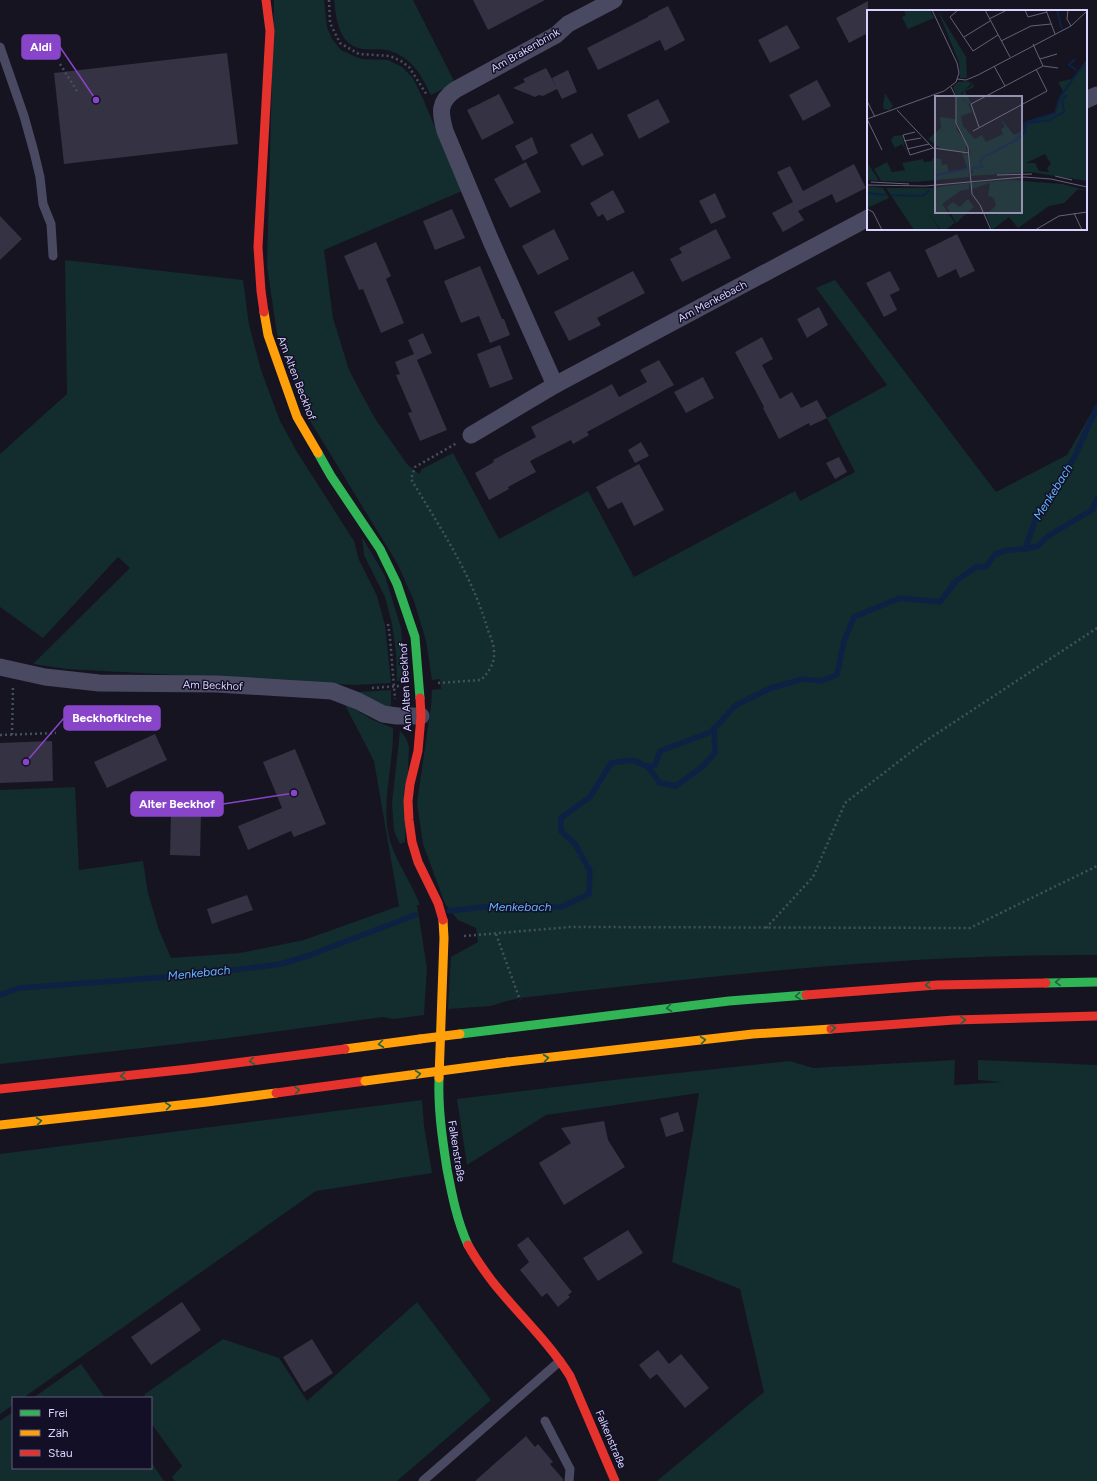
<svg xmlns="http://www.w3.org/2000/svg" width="1097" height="1481" font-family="Figtree,sans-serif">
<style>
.green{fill:#132c2d}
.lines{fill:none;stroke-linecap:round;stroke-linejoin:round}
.stream{stroke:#0d2144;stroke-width:5.5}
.building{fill:#343243}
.path{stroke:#44505f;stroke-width:2.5;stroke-dasharray:2 3;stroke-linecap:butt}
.lane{stroke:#4a4962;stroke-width:9}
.street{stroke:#4a4962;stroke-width:17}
.fast{stroke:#30b455;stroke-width:9}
.slow{stroke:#ff9f0a;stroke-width:9}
.jam{stroke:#e5322d;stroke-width:9}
.slow-bridge{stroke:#ff9f0a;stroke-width:9}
.oneway{stroke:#22623e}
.labels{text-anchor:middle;stroke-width:3;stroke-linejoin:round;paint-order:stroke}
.street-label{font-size:11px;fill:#d9d4ff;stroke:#130f26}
.water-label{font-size:12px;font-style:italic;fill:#62b6ff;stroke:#130f26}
.inset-river{fill:none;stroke:#0d2144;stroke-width:2}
.inset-road{fill:none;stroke:#64617a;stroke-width:1}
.view{fill:#9591b1;fill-opacity:0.15;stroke:#9591b1;stroke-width:2}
.inset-edge{fill:none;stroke:#d9d4ff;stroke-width:2}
.leader{fill:none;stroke:#8945c9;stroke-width:1.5}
.callout-dot{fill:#8945c9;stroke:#130f26;stroke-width:1.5}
.callout{fill:#8945c9;stroke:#8945c9;stroke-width:1.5}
.callout-label{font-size:12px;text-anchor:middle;font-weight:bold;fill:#fff}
</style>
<rect width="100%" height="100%" fill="#161421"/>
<g class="green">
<path d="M274,0H324L327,27L332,39L341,50L354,56L362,59L388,60L402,67L413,78L423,99L462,191L324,250L333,318L349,370L374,417L407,464L419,474L422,469L453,453L499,539L588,491L634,577L795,491L800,501L855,472L827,418L887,385L816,288L835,280L996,492L1067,455L1097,403V955C904,954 711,976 520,998L503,1002L491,1006L448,1009L451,957L478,942L476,928L458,920L445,904L423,844L417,803L431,706L432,690L441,689L440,679L432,680L426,641L414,601L397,563L307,416L277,334L267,266Z"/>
<path d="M334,0H413L455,83L431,95C422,77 414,60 393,52C384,48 373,50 363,49C339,46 336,19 334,0Z"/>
<path d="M65,260L243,280L249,325L261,370L280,421L297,452L354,541L359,560L377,596L385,625L391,683L354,685L67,669L33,664L130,568L118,557L43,638L0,607V454L67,394Z"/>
<path d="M362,537L385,576L401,628L406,681H397L396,653L392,624L385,597L364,555Z"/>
<path d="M391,690V706H382L357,692Z"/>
<path d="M344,703L375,721L393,728C394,763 382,797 388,832C392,856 411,881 420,905H417L427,968L424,1015L394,1019L383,1017L221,1039L0,1064V790L75,787L79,870L143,861L148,893L159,930L171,958L240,953L304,940L399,906L374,761Z"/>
<path d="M400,731L406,738L409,747L405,842L400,844L394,831L392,803Z"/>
<path d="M955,1060L954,1085L1003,1082L978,1080V1060L1097,1065V1481H657L764,1392L740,1289L672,1262L699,1093L546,1115L467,1165L457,1099L622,1079L790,1061L813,1068Z"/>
<path d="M422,1100L424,1126L432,1173L316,1191L23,1398H13V1405L0,1414V1154Z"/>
<path d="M417,1302L491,1400L397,1481H175L172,1477L182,1466L151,1423V1398H144L145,1394L223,1339L279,1358L307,1401Z"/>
<path d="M81,1364L105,1398H33Z"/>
<path d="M13,1412V1468H151V1462L164,1481H0V1421Z"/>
</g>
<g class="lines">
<g class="stream">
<path d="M1025,549L1038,546L1048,536L1092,510L1097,499"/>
<path d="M648,767L660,783L676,786L702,767L715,753L714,728"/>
<path d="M449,911L483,907H561L589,894L590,871L575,844L561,831V818L590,797L611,763L633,760L648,767L655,765L660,751L711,732L736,705L771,688L803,679L821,681L837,675L844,641L854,617L900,598L940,602L956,581L976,567H986L995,554L1009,550L1025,549L1036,518L1051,498L1074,458L1097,407"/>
<path d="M0,995L19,988L194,975L281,964L310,955L415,915"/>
</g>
</g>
<g class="building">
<path d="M473,0H545L488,30Z"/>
<path d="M868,1V33L849,43L836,18Z"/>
<path d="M668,6L685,40L665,51L660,40L598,70L587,48L648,17V16Z"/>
<path d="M787,25L800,48L770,63L758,40Z"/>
<path d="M227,53L238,144L64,164L54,73Z"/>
<path d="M546,68L557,88L552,78L568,70L577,92L562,99L557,89L543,96L539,95L535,97L513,88L525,82L523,79Z"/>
<path d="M817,80L831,106L803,121L789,95Z"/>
<path d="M499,94L514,123L482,140L467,110Z"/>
<path d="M658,99L670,122L639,139L627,115Z"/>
<path d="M592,133L604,155L582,166L570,145Z"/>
<path d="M532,137L538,153L523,161L515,146Z"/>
<path d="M526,162L541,192L510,208L494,179Z"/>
<path d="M854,164L866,188L836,203L832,194L798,211L804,220L783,232L772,213L793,202L777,172L790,166L803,191Z"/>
<path d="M613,190L625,212L607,221L603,214L598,217L590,203Z"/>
<path d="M715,193L726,217L711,224L699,201Z"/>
<path d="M452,209L465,238L435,250L423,221Z"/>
<path d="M0,216L22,239L0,260Z"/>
<path d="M554,229L569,259L538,275L522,246Z"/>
<path d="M716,229L731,258L682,282L670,259L682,253L679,248Z"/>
<path d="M957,234L975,271L960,278L956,269L938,278L925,250Z"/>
<path d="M376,242L391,276L386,279L404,323L381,333L363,289L359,290L344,256Z"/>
<path d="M480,266L502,319H504L510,335L490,343L479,316L461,323L444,281Z"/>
<path d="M633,271L645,293L597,318L601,325L569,341L554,312Z"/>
<path d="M890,271L900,290L890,295L897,310L884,317L866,283Z"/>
<path d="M819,307L828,325L807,338L797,319Z"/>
<path d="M423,333L432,353L417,360L447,430L420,441L408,413L412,412L396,375L400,374L395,362L414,354L408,340Z"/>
<path d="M762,337L773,359L762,365L780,399L792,392L801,408L817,400L827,418L810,426L809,423L779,439L763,408L764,407L735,352Z"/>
<path d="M500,345L513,379L490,388L477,354Z"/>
<path d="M659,360L674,385L587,432L589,435L573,444L571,440L530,461L536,472L508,487L509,489L489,500L475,473L494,462L493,460L536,437L531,427L612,384L619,397L647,382L640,370Z"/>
<path d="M703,377L714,398L686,413L674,392Z"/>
<path d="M641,442L649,456L635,463L628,450Z"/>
<path d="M839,457L847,472L835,479L826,463Z"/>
<path d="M639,464L664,510L634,526L622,502L608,509L596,487Z"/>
<path d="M155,734L167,760L107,788L94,762Z"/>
<path d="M52,741L53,781L0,783V743Z"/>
<path d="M295,749L326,824L294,837L291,831L248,850L238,826L282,808L263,762Z"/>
<path d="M171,812L201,813L200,856L170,855Z"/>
<path d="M247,895L253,910L212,924L207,909Z"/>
<path d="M678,1112L684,1131L666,1137L660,1118Z"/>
<path d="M604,1121L608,1140L625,1167L564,1205L539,1163L571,1143L561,1128Z"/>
<path d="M628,1230L643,1253L598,1281L583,1258Z"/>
<path d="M528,1237L572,1292L568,1295L570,1297L558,1307L547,1293L542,1297L520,1270L529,1262L517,1245Z"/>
<path d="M182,1302L201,1330L151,1365L131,1337Z"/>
<path d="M312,1339L333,1373L304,1392L283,1357Z"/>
<path d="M658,1350L669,1364L681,1354L709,1388L685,1408L657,1374L650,1379L639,1365Z"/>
<path d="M526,1436L535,1447L538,1444L553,1462L550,1464L563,1479V1481H475Z"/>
</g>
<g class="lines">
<g class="path">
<path d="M329,0L330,23L340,43L359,54L390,56L401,61L409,67L427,95"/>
<path d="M60,64L77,91"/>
<path d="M388,624L390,638L395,699"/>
<path d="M438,683L481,680C489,672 495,663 494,651C494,643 489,634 487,627C471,573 439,526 411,479L415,467L457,443"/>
<path d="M372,688L399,686"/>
<path d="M0,735L56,733"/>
<path d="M12,735L13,687"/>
<path d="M766,928L813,877L845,803L924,742L1097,628"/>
<path d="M496,934L520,1000"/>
<path d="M464,936L570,927L970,928L1097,866"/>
</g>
<g class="lane">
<path d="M0,47L24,116L34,152L40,177L43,204L51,224L53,256"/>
<path d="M545,1421L570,1469L569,1481"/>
<path d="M423,1481L560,1361"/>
</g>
<g class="street">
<path d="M1086,100L1097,95"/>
<path d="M555,385L491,241L445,131C440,113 438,102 455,90L556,35L568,24L614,0"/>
<path d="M471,435L555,385L868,218"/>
<path d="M0,667L45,677L99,683L217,684L332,691L358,701L383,714L397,716H421"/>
</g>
<g class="fast">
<path d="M318,453L331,476L380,549L397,584L415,637L420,698"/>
<path d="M1046,983L1097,982"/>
<path d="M460,1034L729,1001L806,995"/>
<path d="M439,1078C438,1109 442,1137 447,1169C452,1195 457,1221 468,1245"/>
</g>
<g class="slow">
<path d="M264,312L268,335L297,417L318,453"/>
<path d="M345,1049L420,1039"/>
<path d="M508,1062L753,1034L831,1029"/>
<path d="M439,1078L444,938L443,920"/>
<path d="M0,1125L207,1102L276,1093"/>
</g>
<g class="jam">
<path d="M264,312L261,291L258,247L270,31L266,0"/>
<path d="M420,698L421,716L418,751L410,784L408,801L409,820L412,842L418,862L438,903L443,920"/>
<path d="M806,995L937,985L1046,983"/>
<path d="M831,1029L954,1020L1097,1016"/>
<path d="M0,1089L189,1069L345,1049"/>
<path d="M276,1093L365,1081"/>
<path d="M468,1245C475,1258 483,1269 492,1281C517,1313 548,1341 570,1376L615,1481"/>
</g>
<g class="slow-bridge">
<path d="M420,1039L460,1034"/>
<path d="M365,1081L508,1062"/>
</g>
</g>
<defs><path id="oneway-chevron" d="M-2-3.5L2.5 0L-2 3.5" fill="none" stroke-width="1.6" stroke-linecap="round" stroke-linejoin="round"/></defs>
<g class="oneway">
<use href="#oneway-chevron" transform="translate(1058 982) rotate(179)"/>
<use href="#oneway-chevron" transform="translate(928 985) rotate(175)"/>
<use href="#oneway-chevron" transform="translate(798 996) rotate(175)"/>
<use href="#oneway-chevron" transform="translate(669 1008) rotate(173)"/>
<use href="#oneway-chevron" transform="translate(963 1020) rotate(-2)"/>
<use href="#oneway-chevron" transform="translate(833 1028) rotate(-4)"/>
<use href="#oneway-chevron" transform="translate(703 1040) rotate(-7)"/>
<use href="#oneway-chevron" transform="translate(381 1044) rotate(173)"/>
<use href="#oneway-chevron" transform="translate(546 1058) rotate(-7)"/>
<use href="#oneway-chevron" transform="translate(252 1061) rotate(173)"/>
<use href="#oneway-chevron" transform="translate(418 1074) rotate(-7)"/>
<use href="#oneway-chevron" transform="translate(123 1076) rotate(174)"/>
<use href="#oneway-chevron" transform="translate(297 1090) rotate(-8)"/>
<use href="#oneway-chevron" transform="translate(168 1106) rotate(-7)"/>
<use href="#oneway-chevron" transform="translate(39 1121) rotate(-7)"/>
</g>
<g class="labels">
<g class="street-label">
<text transform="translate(525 50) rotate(-30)" y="4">Am Brakenbrink</text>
<text transform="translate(712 301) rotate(-28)" y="4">Am Menkebach</text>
<text transform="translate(297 378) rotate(69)" y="4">Am Alten Beckhof</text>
<text transform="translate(213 685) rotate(2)" y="4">Am Beckhof</text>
<text transform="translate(405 687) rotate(-93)" y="4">Am Alten Beckhof</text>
<text transform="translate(457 1151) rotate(81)" y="4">Falkenstraße</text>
<text transform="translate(611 1439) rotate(67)" y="4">Falkenstraße</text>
</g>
<g class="water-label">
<text transform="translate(1053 492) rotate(-58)" y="4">Menkebach</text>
<text x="520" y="911">Menkebach</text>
<text transform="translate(199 973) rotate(-6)" y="4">Menkebach</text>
</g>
</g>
<g transform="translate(867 10)">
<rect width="220" height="220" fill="#161421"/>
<path d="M39,0H63L67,8L41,19L35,7L39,5L37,1ZM71,1L99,47L100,68H93L92,52ZM220,49V171L163,162L104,166L106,161L103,158V140L90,113V86L86,77L91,72L102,71L104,74L94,83L95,90L101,93L105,102L94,106L96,116L108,129L115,125L119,132L136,124L134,119L138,117L134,109L147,125L153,122L159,111L187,103L196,81L191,72L205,69ZM178,144L184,154L180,158L182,162L172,161L168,153H159ZM104,70L107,77L98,81L104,93L102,94L95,89V85L97,80L105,76ZM18,83L26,96L22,100L17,99L16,96ZM73,107L88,109L90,120L99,133V142L71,139L78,131L72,137L61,129L74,118ZM36,125L37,135L42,145L35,134L28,138L24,130L27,126ZM95,142L101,145L102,167L48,172L14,171L7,159L20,152L25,162L38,160L35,153L56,149L57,152L65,151L66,148L74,149L75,155L80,154L82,162H87L100,158ZM0,152L9,166L12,171L0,170ZM144,170L195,174L218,180L220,181L211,179L197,193L182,196L151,218L142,207L125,220L119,204L129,196L127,188L121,186L123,173L105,179L104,173ZM102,173V179L93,181L75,194L88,213L78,220H74L62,203L73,220H47L19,178H63ZM0,176L16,178L22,188L0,198ZM101,189L107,197L89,213L80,197L86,192L93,197Z" fill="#132c2d" fill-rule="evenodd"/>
<path class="inset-river" d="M190,0L195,19M208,49L202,55L210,60M150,130L158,122L159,113L182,110L197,102L195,90L200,85M104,158L115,157L113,151L117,147L149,130L160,112L188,103L193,87L217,54M67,169L70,165L101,159M0,183L19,185M24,185L56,186L63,180"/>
<path class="inset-road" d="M91,0L83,7L106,41L131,25M118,0L143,47M158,0L161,7L180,2M179,0L188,24M201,0L200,9L204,16M122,9L140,0M97,27L123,11M134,31L164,16L184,14M173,49L190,44M127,56L138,76M176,56L191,58M90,69L99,70L111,65L204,16L220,1M84,77L89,87V113L101,137L105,184L113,195L124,220M0,91L8,107M30,100L66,138L102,143M0,109L77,81L89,72L92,63L90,53L65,0M0,109L15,140M112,117L104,94L176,56L166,34M106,121L180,81L169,59M48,122L36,125L43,145L66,138M37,131L54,128M40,139L62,134M130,165L165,164M188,166L205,170M4,172L42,174M0,175L58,176L157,167L184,169L220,177M0,199L6,202L15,220M207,203L215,220M168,220L192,206L220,202"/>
<path class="view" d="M68,86H155V203H68Z"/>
<rect width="220" height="220" class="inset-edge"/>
</g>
<path class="leader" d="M96 100L60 47M26 762L64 718M294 793L223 804"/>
<g class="callout-dot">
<circle cx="96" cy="100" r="4"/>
<circle cx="26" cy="762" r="4"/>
<circle cx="294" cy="793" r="4"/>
</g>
<g class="callout">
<rect x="22" y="35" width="38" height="24" rx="4"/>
<rect x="64" y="706" width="96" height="24" rx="4"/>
<rect x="131" y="792" width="92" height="24" rx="4"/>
</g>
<g class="callout-label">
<text x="41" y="51">Aldi</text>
<text x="112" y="722">Beckhofkirche</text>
<text x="177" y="808">Alter Beckhof</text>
</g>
<rect x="12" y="1397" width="140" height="72" fill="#130f26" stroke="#625e7d"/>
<rect x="20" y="1410" width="20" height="6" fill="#30b455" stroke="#625e7d"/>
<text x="48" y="1417" font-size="12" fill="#d9d4ff">Frei</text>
<rect x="20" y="1430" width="20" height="6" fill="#ff9f0a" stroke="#625e7d"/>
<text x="48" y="1437" font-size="12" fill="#d9d4ff">Zäh</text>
<rect x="20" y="1450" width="20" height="6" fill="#e5322d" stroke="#625e7d"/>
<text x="48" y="1457" font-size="12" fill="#d9d4ff">Stau</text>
</svg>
